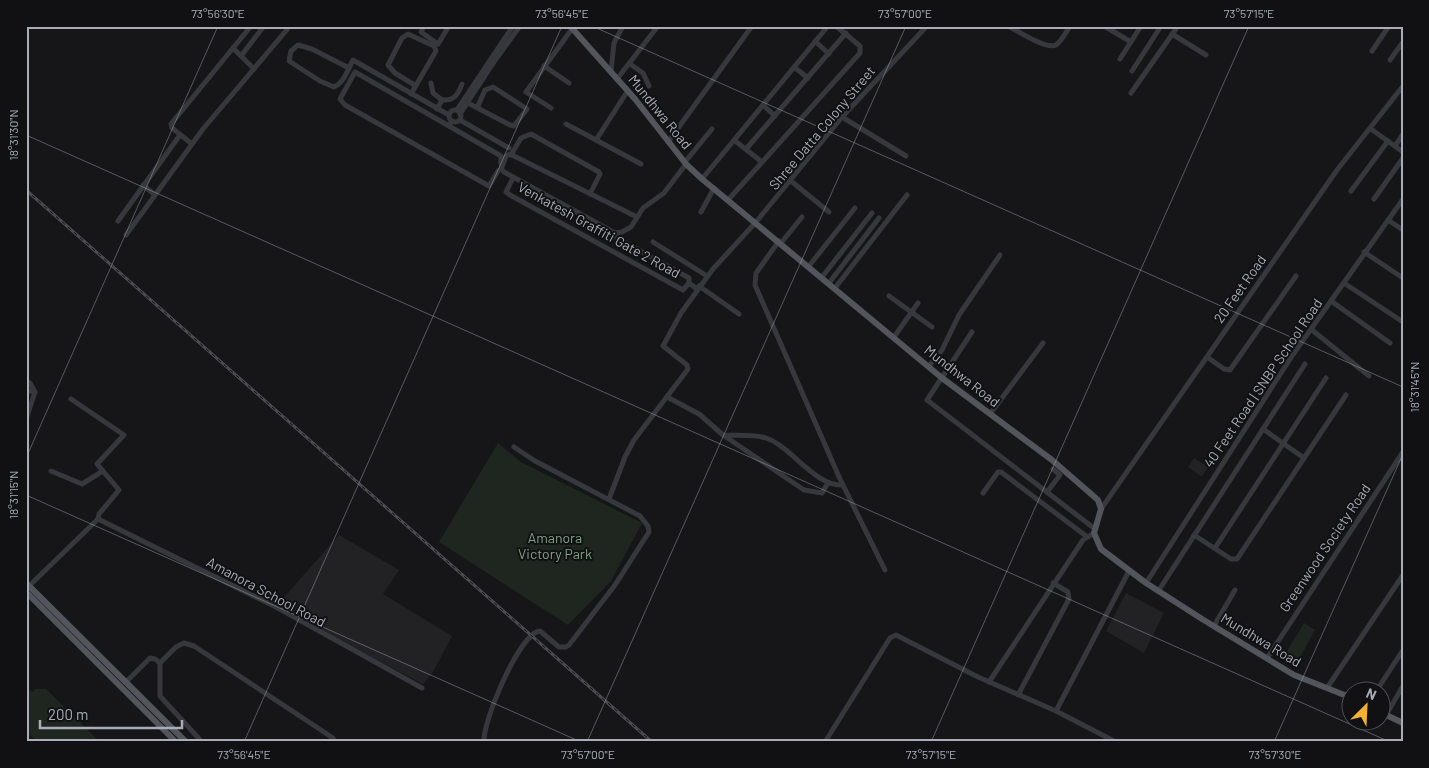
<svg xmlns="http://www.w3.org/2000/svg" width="1429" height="768" font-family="Barlow,sans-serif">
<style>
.built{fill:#222225}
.green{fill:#1e261f}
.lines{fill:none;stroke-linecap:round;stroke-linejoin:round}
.minor{stroke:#37383d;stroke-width:5}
.major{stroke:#53555c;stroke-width:6}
.rail-casing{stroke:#4a4c52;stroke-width:3}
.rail{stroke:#111113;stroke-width:1;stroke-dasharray:4;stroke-linecap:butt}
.ticks{fill:none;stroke:#a8adb8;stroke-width:1;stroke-opacity:0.45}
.labels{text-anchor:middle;stroke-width:4;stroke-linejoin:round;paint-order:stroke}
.street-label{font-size:14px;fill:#a8adb8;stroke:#111113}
.park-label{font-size:14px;fill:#7fa381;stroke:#111113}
.neatline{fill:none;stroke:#a8adb8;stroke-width:2}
.ticks-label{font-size:12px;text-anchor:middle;fill:#a8adb8}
</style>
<rect width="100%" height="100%" fill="#161618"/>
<g class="built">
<path d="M1194,458L1208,467L1202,477L1188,467Z"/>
<path d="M339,535L399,570L383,594L452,636L433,672L423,684L339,640L278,604Z"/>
<path d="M1126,593L1164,613L1144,653L1106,631Z"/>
</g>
<g class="green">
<path d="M498,443L521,462L642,523L611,581L568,625L439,542Z"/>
<path d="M1304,623L1315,630L1297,663L1284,656Z"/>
<path d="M26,687L32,692L36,689H46L100,742H33L35,740L26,732Z"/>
</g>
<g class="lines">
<g class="minor">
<path d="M424,26L421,32L438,44L449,26"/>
<path d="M1008,26C1018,31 1046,50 1056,45C1061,42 1066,32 1070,26"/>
<path d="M1104,26L1131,42"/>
<path d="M1172,34L1206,55"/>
<path d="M815,41L829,54"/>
<path d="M233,48L254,69"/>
<path d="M1372,51L1389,26"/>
<path d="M241,56L264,26"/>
<path d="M1120,59L1141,26"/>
<path d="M1390,60L1403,42"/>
<path d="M630,64L643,73L649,86"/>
<path d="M544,66L569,83"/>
<path d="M794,67L808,78"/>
<path d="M349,68L312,49L298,45L291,51L289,61L320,81L334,87C344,83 348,69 353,60L449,115"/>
<path d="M611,71L614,43L623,26"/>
<path d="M1132,71L1161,26"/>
<path d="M617,79L658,26"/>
<path d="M431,83L433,93L442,100"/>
<path d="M1131,93L1178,26"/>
<path d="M411,94L436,51L434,46L408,34L402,38L388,65L395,73L416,86"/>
<path d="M468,103L510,125L514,126L527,109L493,87L485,90L477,108"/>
<path d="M763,105L775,116"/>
<path d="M551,108L526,92L572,29"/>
<path d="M437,109L442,100C454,101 458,95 462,84"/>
<circle cx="455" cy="116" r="6"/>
<path d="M457,110L513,26"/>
<path d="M460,114L496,59L520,26"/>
<path d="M842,117L906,156"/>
<path d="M460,120L509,148"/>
<path d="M452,121L449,126L355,72L340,99L345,105L489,186L498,171"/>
<path d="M566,124L641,164"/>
<path d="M449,126L501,156V164"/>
<path d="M1371,129L1403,152"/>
<path d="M596,140L627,92"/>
<path d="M734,140L762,162"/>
<path d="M668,142L752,26"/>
<path d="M192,144L172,128L171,124L251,26"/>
<path d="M1395,146L1403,134"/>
<path d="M746,149L846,33"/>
<path d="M511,155L521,138L531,134L599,172L600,174L590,194"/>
<path d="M685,162L712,129"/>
<path d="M702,179L828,26"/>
<path d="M512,180L506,192L510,195L683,290L689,283"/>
<path d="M791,181L829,212"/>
<path d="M143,185L155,195"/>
<path d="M1351,191L1388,141"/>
<path d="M1374,199L1403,158"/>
<path d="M728,200L860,53V46L836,26"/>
<path d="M701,212L714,188"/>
<path d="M637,217L510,154L506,156L501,169L504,172L615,233L622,232L631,227L643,208L664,193L686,164"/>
<path d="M1388,220L1403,230"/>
<path d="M118,221L180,135"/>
<path d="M610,234L689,278V283L697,289"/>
<path d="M126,235L203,129L290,26"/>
<path d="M779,241L756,273L755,285L840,479L885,570"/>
<path d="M653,242L707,276"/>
<path d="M781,243L802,217"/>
<path d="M1364,252L1403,278"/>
<path d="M809,266L855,208"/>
<path d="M822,277L872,213"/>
<path d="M829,283L879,218"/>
<path d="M1344,283L1403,322"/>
<path d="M699,286L739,314"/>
<path d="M835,288L907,195"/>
<path d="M889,296L932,327"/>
<path d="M1331,301L1390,343"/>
<path d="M1312,330L1369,376"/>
<path d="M972,332L927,400L1095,529"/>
<path d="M894,337L918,303"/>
<path d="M1207,357L1224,369L1230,370L1296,276"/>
<path d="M929,366L942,350L959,315L1000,255"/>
<path d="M26,381L30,383L35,392L26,419"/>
<path d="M26,390L35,392"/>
<path d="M667,397L699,414L723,435L804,490L822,493L828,483"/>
<path d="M990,414L1043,343"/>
<path d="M1263,429L1304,458"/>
<path d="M723,435C736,436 754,434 766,438C792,447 815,487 843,485"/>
<path d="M51,471L82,484L103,471"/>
<path d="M1047,492L1060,475L1053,469"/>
<path d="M983,493L998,472H1001L1086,536"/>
<path d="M609,499L625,457L634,440L688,369L687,365L663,346L681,313L713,269L756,222L842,117L927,26"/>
<path d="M1101,509L1337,170L1403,86"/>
<path d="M98,519L276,607L422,688"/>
<path d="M1194,535L1231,559H1237L1346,395"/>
<path d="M1215,548L1326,378"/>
<path d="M1146,583L1292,356L1403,199"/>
<path d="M26,589L98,519L99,514L119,490L97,464L124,435L71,399"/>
<path d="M1159,590L1305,364"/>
<path d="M1214,626L1235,590"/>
<path d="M1267,658L1403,452"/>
<path d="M126,682L150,658L155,659L160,663"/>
<path d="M989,682L1083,540L1094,533"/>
<path d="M1327,688L1403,575"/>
<path d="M1377,690L1403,650"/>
<path d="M1018,695L1069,599L1068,592L1053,583"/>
<path d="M1056,711L1129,571"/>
<path d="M1386,715L1403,686"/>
<path d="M202,742L160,696V663L176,647L184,643L194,646L333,738L335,742"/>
<path d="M484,742C482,723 520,632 540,631L559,647H566L569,645L615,585L649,532L648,526L640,516L535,461L514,447"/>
<path d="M825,742L890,638L896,635L978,677L1056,711L1116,742"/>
</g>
<g class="major">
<path d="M570,26L635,99L686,164L702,179L942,378L1052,460L1098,500L1101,509L1094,533L1101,549L1146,583L1202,619L1294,675L1352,698"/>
<path d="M26,583L186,742"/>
<path d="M26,592L176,742"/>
<path d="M1382,713L1403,723"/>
</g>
<defs>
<path id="rail" d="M26,190L652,742"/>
</defs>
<use href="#rail" class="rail-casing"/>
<use href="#rail" class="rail"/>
</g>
<path class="ticks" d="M592,26L1403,387M1401,26L1403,27M26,135L1390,742M26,458L218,26M26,495L581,742M244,742L562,26M587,742L906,26M931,742L1249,26M1274,742L1403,454"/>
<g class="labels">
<g class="street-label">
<text transform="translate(660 112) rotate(51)" y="5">Mundhwa Road</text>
<text transform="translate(822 128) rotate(-50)" y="5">Shree Datta Colony Street</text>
<text transform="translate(599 230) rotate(29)" y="5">Venkatesh Graffiti Gate 2 Road</text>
<text transform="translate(1240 289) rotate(-55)" y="5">20 Feet Road</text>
<text transform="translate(962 376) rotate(38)" y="5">Mundhwa Road</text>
<text transform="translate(1263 383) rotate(-56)" y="5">40 Feet Road | SNBP School Road</text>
<text transform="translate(1325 548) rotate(-56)" y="5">Greenwood Society Road</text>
<text transform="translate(266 592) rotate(28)" y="5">Amanora School Road</text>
<text transform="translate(1261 640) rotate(31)" y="5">Mundhwa Road</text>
</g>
<g class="park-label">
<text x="555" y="543">Amanora<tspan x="555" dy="16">Victory Park</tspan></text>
</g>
</g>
<rect width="1429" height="768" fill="none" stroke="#111113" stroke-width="55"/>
<g transform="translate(1366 706) rotate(24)"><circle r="24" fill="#111113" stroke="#4d4f55"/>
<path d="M0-4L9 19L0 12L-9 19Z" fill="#f2b134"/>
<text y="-8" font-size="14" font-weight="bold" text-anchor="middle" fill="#a8adb8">N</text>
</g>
<path d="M40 720v8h142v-8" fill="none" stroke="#a8adb8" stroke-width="2.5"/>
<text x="48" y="720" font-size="15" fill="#a8adb8" stroke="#111113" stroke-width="4" paint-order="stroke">200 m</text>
<rect x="28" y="28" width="1374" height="712" class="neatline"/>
<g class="ticks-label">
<text x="218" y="18">73°56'30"E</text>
<text x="562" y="18">73°56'45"E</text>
<text x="905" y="18">73°57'00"E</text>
<text x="1249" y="18">73°57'15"E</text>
<text transform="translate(14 135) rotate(-90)" y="4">18°31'30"N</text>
<text transform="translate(1415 387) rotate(-90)" y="4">18°31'45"N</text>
<text transform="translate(14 495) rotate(-90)" y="4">18°31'15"N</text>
<text x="244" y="759">73°56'45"E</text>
<text x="588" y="759">73°57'00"E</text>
<text x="931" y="759">73°57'15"E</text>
<text x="1275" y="759">73°57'30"E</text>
</g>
</svg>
